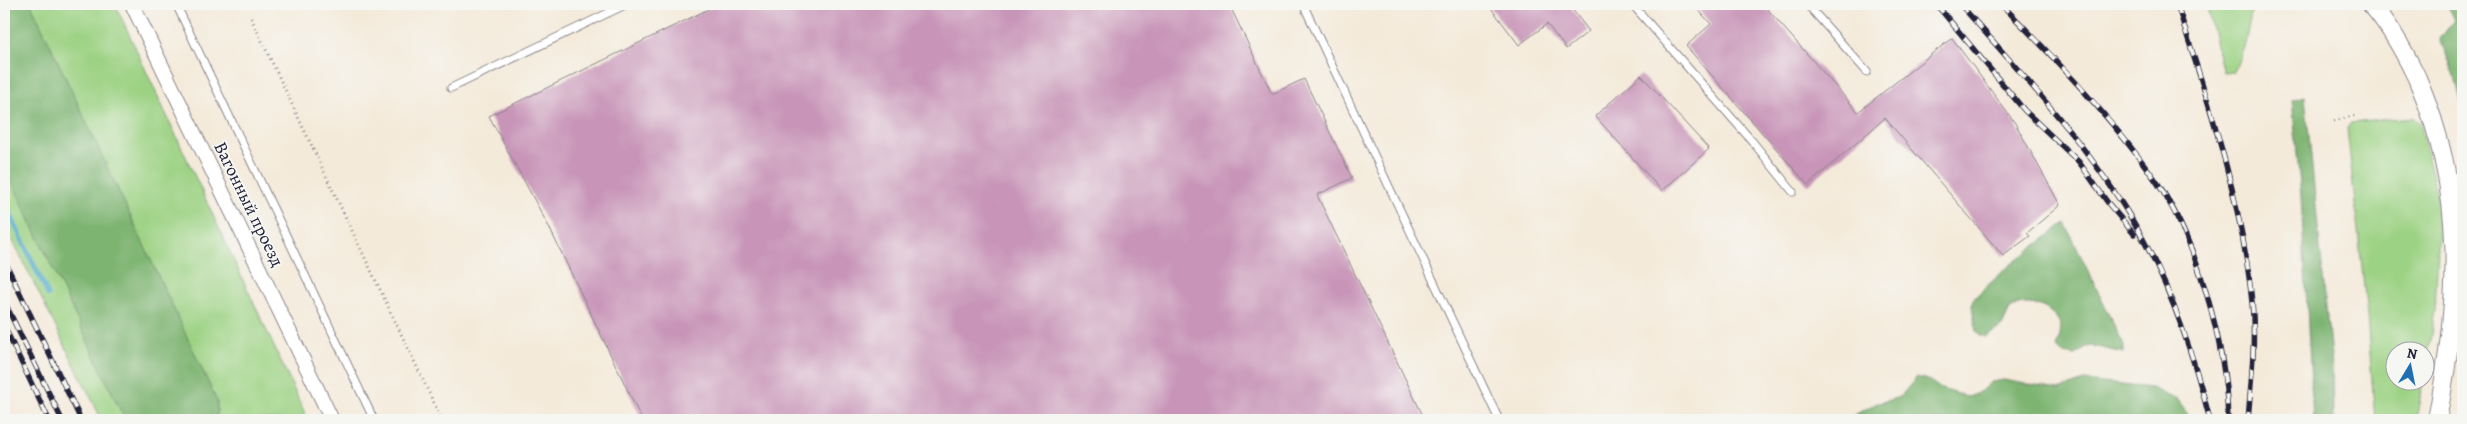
<svg xmlns="http://www.w3.org/2000/svg" width="2467" height="424" font-family="Alegreya,serif">
<style>
.green{fill:#9cd283;stroke:#5f7a5f}
.forest{fill:#7db471;stroke:#506b56}
.lines{fill:none;stroke-linecap:round;stroke-linejoin:round}
.stream{stroke:#4ea7cb;stroke-width:5}
.building{fill:#c894b8}
.service-casing{stroke:#8b868a;stroke-width:9}
.minor-casing{stroke:#8b868a;stroke-width:16}
.tertiary-casing{stroke:#8b868a;stroke-width:20}
.path{stroke:#8b868a;stroke-width:3;stroke-dasharray:1 4;stroke-linecap:butt}
.service{stroke:#fff;stroke-width:7}
.minor{stroke:#fff;stroke-width:14}
.tertiary{stroke:#fff;stroke-width:18}
.rail-casing{stroke:#22223b;stroke-width:5.5}
.rail{stroke:#f6f6f2;stroke-width:4;stroke-dasharray:11;stroke-linecap:butt}
.labels{text-anchor:middle;stroke-width:4;stroke-linejoin:round;paint-order:stroke}
.street-label{font-size:18px;fill:#22223b;stroke:#f6f6f2}
</style>
<rect width="100%" height="100%" fill="#f6f6f2"/>
<filter id="ink" filterUnits="userSpaceOnUse"><feTurbulence type="fractalNoise" baseFrequency=".02" numOctaves="2"/><feDisplacementMap in="SourceGraphic" scale="10" xChannelSelector="R" yChannelSelector="G"/><feConvolveMatrix kernelMatrix="1 2 1 2 8 2 1 2 1" color-interpolation-filters="sRGB"/></filter>
<filter id="wash" filterUnits="userSpaceOnUse"><feTurbulence type="fractalNoise" baseFrequency=".0096" numOctaves="4" result="noise"/><feDisplacementMap in="SourceGraphic" scale="20" xChannelSelector="R" yChannelSelector="G"/><feGaussianBlur stdDeviation="1.12" result="paint"/><feColorMatrix in="noise" values="0 0 0 0 0 0 0 0 0 0 0 0 0 0 0 0 0 1.4 0 .05"/><feComposite in="paint" operator="in"/></filter>
<g filter="url(#wash)">
<rect width="100%" height="100%" fill="#f4eada"/>
<g class="green">
<path d="M4,4H115L308,420H102L4,223Z"/>
<path d="M2206,4H2253L2245,44L2234,72L2223,73Z"/>
<path d="M2413,117L2421,126L2440,209L2435,310L2425,371L2424,352H2394V382H2423L2416,420H2375L2367,315L2347,128L2351,123Z"/>
</g>
<g class="forest">
<path d="M4,4H31L217,401V420H125L4,166Z"/>
<path d="M2446,4H2462L2463,6V111L2455,76L2440,39L2454,20Z"/>
<path d="M2305,96L2332,367L2333,420H2313L2301,196L2292,100Z"/>
<path d="M2065,223L2124,346V353L2092,346L2086,347L2076,355L2062,353L2057,348C2058,342 2062,331 2060,325C2054,306 2026,298 2010,309L2002,326L1986,337L1980,335L1976,331L1972,306L1973,299L2009,266Z"/>
<path d="M1917,377L1930,381L1941,389L1969,397L1981,391L1991,382L2004,380L2058,390L2084,381L2151,388L2178,400L2192,420H1845L1875,404L1900,397Z"/>
</g>
<g class="lines">
<path class="stream" d="M4,201L48,295"/>
</g>
<g id="blocks">
<g class="building">
<path d="M719,4H1229L1272,94L1304,79L1352,178L1317,195L1425,420H642L549,227L489,116Z"/>
<path d="M1488,4H1568L1589,31L1566,49L1547,24L1519,45Z"/>
<path d="M1693,4H1763L1858,112L1952,38L2015,123L2060,205L2027,233L2030,236L2003,256L1885,118L1808,185L1686,46L1711,24Z"/>
<path d="M1641,75L1709,149L1662,191L1595,116Z"/>
</g>
</g>
</g>
<g filter="url(#ink)">
<use href="#blocks" fill-opacity="0" stroke="#8b868a" stroke-width="1"/>
<g class="lines">
<defs>
<g id="service">
<path d="M176,4L374,420"/>
<path d="M1303,4L1499,420"/>
<path d="M1632,4L1752,141L1793,192"/>
<path d="M1807,4L1867,72"/>
<path d="M451,88L627,4"/>
</g>
<path id="minor" d="M132,4L332,420"/>
<path id="tertiary" d="M2371,4C2390,25 2405,53 2417,78C2467,194 2460,298 2437,420"/>
</defs>
<use href="#service" class="service-casing"/>
<use href="#minor" class="minor-casing"/>
<use href="#tertiary" class="tertiary-casing"/>
<g class="path">
<path d="M251,18L442,420"/>
<path d="M2334,121L2356,115"/>
</g>
<use href="#service" class="service"/>
<use href="#minor" class="minor"/>
<use href="#tertiary" class="tertiary"/>
<defs>
<g id="rail">
<path d="M1936,4L2025,111L2079,162L2108,203L2134,234"/>
<path d="M1960,4C2019,71 2081,137 2128,213C2167,276 2192,349 2210,420"/>
<path d="M2001,4C2053,56 2105,111 2149,171C2196,233 2226,343 2228,420"/>
<path d="M2177,4C2208,101 2242,201 2252,302C2256,341 2251,382 2248,420"/>
<path d="M4,260L81,420"/>
<path d="M4,301L62,420"/>
<path d="M4,326L49,420"/>
</g>
</defs>
<use href="#rail" class="rail-casing"/>
<use href="#rail" class="rail"/>
</g>
</g>
<g class="labels">
<g class="street-label">
<text transform="translate(249 204) rotate(64)" y="6">Вагонный проезд</text>
</g>
</g>
<rect width="2467" height="424" fill="none" stroke="#f6f6f2" stroke-width="20"/>
<g transform="translate(2410 366) rotate(10)"><circle r="24" fill="#f6f6f2" stroke="#a1a1a9"/>
<path d="M0-4L9 19L0 12L-9 19Z" fill="#1f6fb2"/>
<text y="-8" font-size="14" font-weight="bold" text-anchor="middle" fill="#22223b">N</text>
</g>
</svg>
